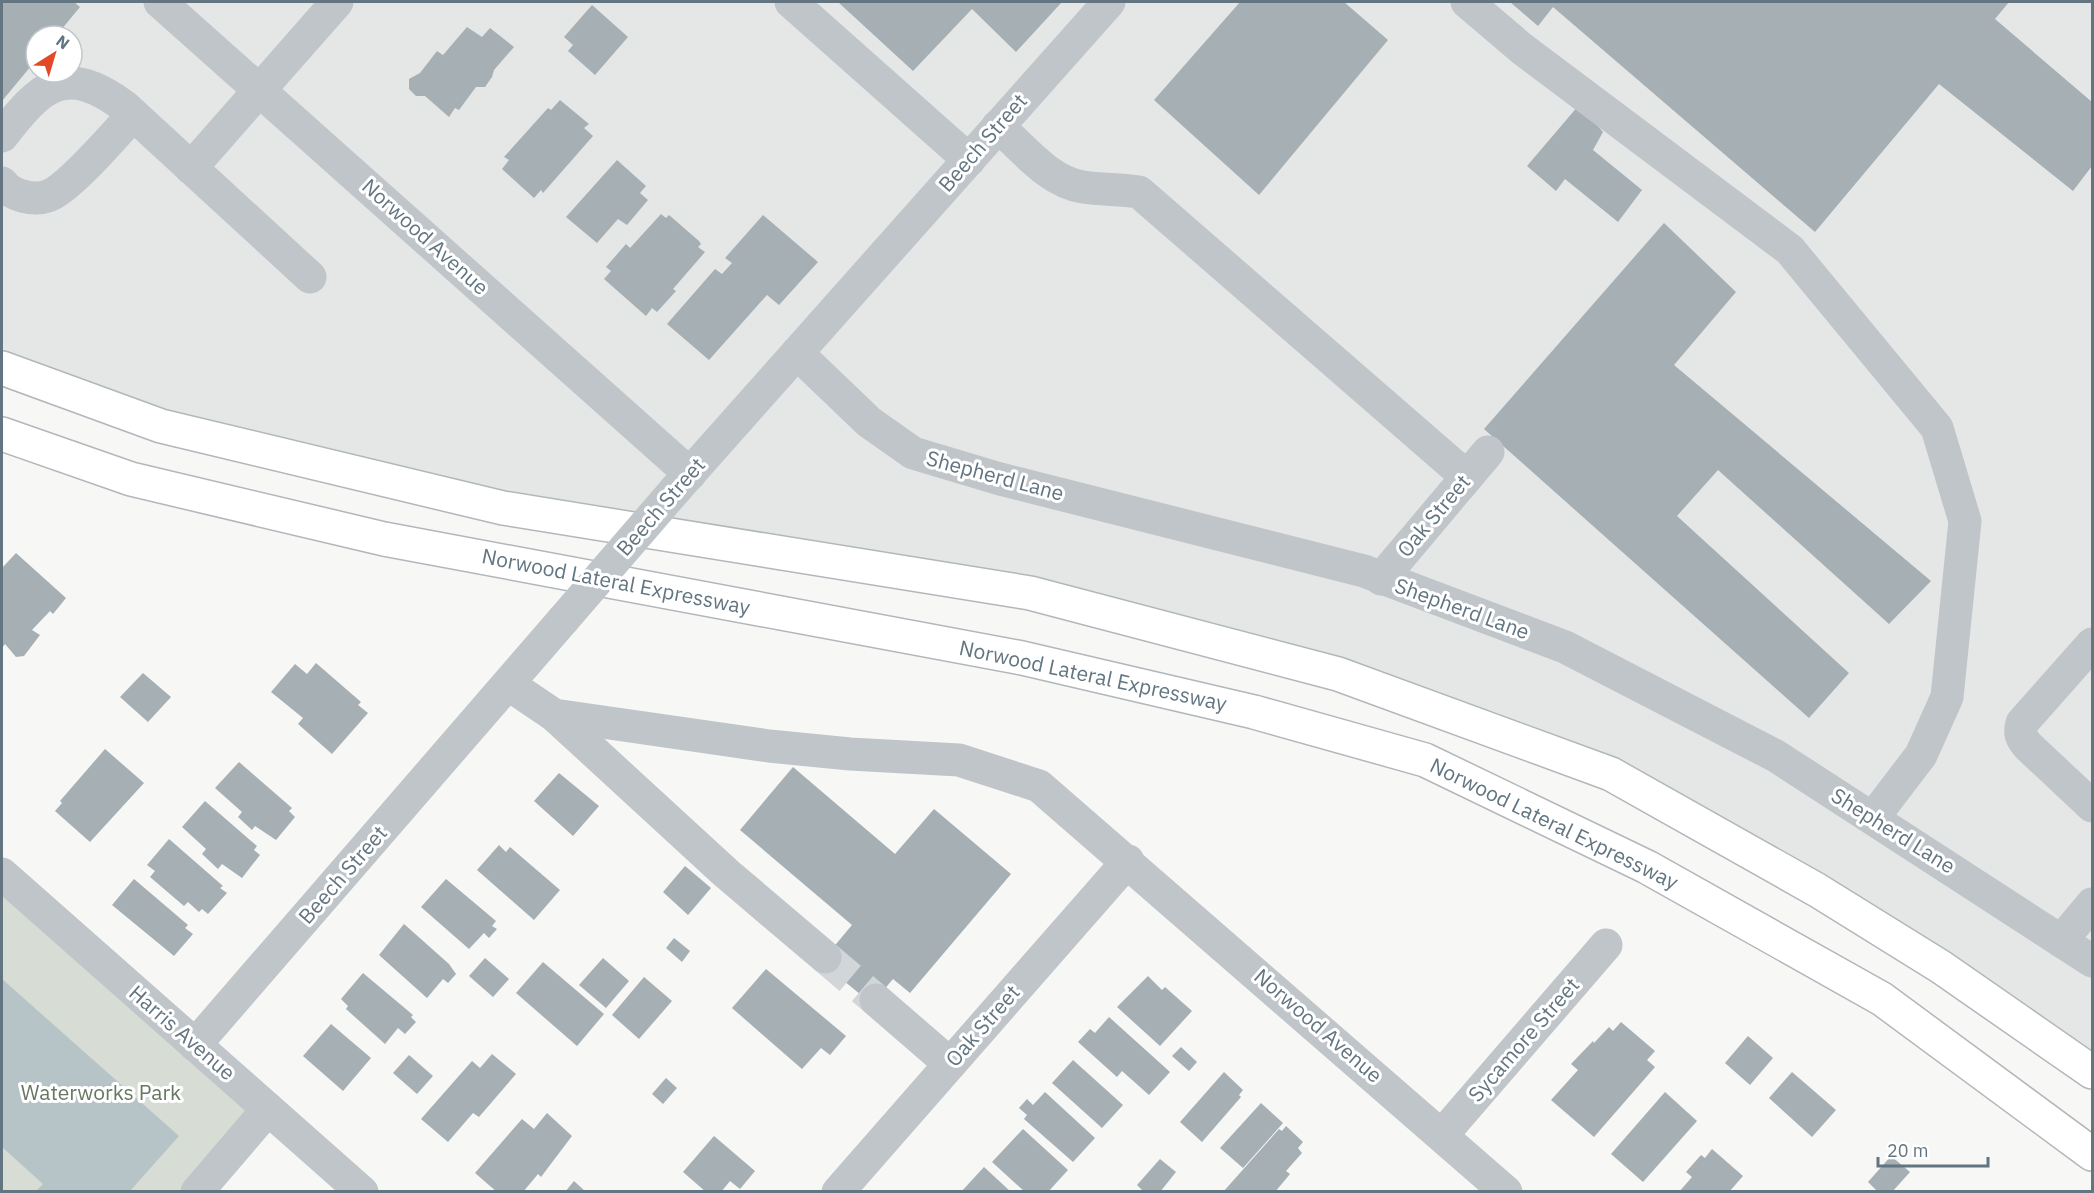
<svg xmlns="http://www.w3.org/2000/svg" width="2094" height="1193" font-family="'IBM Plex Sans',sans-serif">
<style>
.built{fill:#e5e7e6;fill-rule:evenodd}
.green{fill:#d7dcd4}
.water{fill:#b6c4c7}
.building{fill:#a5afb4}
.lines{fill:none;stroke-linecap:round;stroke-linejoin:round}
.minor-tunnel{stroke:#d2d6d8;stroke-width:33;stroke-dasharray:33 16;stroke-linecap:butt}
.highway-casing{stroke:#b1b7ba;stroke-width:36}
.minor{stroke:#c0c5c9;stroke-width:33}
.highway{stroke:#fff;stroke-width:33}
.minor-bridge{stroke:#c0c5c9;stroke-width:33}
.labels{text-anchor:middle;stroke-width:6;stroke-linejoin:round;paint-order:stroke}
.street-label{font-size:21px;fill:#627580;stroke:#fff}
.park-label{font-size:21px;fill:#677861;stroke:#fff}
</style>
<rect width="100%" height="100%" fill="#f7f7f5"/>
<path class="built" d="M2,2H2092V1072L1708,827L1191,634L503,508L2,368ZM36,36H72V72H36Z"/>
<path class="green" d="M2,874L268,1109L197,1191H2Z"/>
<path class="water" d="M2,979L179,1136L130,1191H36L43,1184L2,1147Z"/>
<g class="building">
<path d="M2,2H74L80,7L56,36H36V60L2,101Z"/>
<path d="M838,2H1062L1016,52L972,9L913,71Z"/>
<path d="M1240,2H1344L1388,40L1259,195L1154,100Z"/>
<path d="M1510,2H2009L1995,19L2092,102V166L2073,191L1939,84L1815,232L1553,7L1538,26Z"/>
<path d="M592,5L628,37L595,75L568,51L573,45L564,37Z"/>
<path d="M467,27L482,37L490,28L514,47L494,70L492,77L485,87H476L459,110L455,108L449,117L425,96H416L409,89V79L420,73L437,51L443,55Z"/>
<path d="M560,100L589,124L584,128L593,136L543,193L541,190L534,198L502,169L509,160L504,157L548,108L551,110Z"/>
<path d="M1579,105L1603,132L1593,150L1642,190L1618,222L1565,179L1556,191L1527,166Z"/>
<path d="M617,160L646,186L640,193L648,200L627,225L618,219L597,243L566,217Z"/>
<path d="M661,214L666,218L669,215L699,241L701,244L698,247L705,252L673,289L676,291L657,312L652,308L646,316L604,279L611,271L606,267L626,244L630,248Z"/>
<path d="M763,215L818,262L779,305L767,295L709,360L667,324L715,269L722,274L732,263L725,258Z"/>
<path d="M1664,223L1736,292L1674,365L1931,581L1889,624L1718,470L1677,516L1849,673L1809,718L1484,429Z"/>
<path d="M16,553L66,598L53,614L50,611L32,630L40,635L24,656L16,657L5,644L2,648V568Z"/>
<path d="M316,663L361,702L358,705L368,713L332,754L298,724L303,718L271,692L295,664L307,674Z"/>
<path d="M143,673L171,697L148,722L120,697Z"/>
<path d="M105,749L144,783L90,842L55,811L62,803L60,801Z"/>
<path d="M239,762L292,808L289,811L295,817L276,840L255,826L252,830L238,817L242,812L215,788Z"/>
<path d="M793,767L895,854L934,809L1011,874L910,993L893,979L872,1004L821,962L852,925L740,830Z"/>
<path d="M559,773L599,806L573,836L534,801Z"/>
<path d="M205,801L257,846L254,850L260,855L242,878L222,864L218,869L202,854L206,849L182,827Z"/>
<path d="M169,839L223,886L220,888L227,893L208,914L202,909L199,912L188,902L184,906L150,877L155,871L147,865Z"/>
<path d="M499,845L506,852L510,847L560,890L534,920L477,870Z"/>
<path d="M685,866L711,888L688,915L663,892Z"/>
<path d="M134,879L188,925L185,928L193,934L174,956L112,905Z"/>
<path d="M446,879L496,921L492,926L497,929L489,938L484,933L469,949L421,907Z"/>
<path d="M404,924L449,964L456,974L448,983L443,979L427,998L379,955Z"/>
<path d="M674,938L690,951L682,962L666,948Z"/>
<path d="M485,958L509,979L493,997L469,976Z"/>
<path d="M603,958L629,981L606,1008L579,985Z"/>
<path d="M543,962L604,1014L577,1046L516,993Z"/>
<path d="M766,969L846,1036L830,1055L821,1048L802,1069L732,1008Z"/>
<path d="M363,973L413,1015L411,1017L416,1022L405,1034L398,1028L385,1044L346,1009L348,1006L341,999Z"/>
<path d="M1148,976L1162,990L1165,987L1192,1011L1160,1046L1117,1007Z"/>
<path d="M644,977L672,1001L639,1039L612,1015Z"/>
<path d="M1109,1017L1170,1072L1149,1095L1122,1071L1117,1077L1078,1042L1090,1029L1095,1033Z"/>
<path d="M1621,1022L1655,1051L1647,1060L1655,1067L1594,1137L1551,1100L1578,1070L1571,1064L1593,1041L1594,1043L1609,1027L1613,1031Z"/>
<path d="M331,1024L371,1058L343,1091L303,1056Z"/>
<path d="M1748,1036L1773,1058L1750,1085L1725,1063Z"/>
<path d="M1181,1047L1197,1062L1189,1071L1172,1056Z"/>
<path d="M492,1054L516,1074L479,1117L473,1113L448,1142L421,1119L472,1061L480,1068Z"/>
<path d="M409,1055L433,1076L417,1094L393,1073Z"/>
<path d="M1073,1060L1123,1105L1102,1128L1052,1083Z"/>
<path d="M1224,1072L1243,1090L1239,1095L1241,1097L1202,1142L1180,1122Z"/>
<path d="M1792,1072L1836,1110L1812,1137L1769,1098Z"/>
<path d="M666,1078L677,1088L663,1104L652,1094Z"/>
<path d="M1045,1092L1095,1138L1073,1162L1024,1119L1027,1115L1019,1108L1027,1099L1033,1105Z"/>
<path d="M1665,1092L1697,1121L1643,1182L1611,1154Z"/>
<path d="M1261,1103L1283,1123L1243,1168L1220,1148Z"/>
<path d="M547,1113L572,1136L541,1177L538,1174L523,1192H497L475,1173L522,1119L534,1129Z"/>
<path d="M1286,1126L1303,1142L1298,1148L1302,1153L1286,1171L1290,1174L1275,1192H1223L1279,1129L1282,1131Z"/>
<path d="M1023,1129L1068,1170L1048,1192H1025L992,1162Z"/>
<path d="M714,1136L755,1171L740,1189L730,1181L721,1192H706L683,1172Z"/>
<path d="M1712,1149L1743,1176L1729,1192H1679L1692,1177L1686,1172L1701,1155L1705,1158Z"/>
<path d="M1891,1156L1910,1172L1892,1192H1878L1868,1182Z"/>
<path d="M1160,1159L1176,1172L1160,1192H1144L1137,1185Z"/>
<path d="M984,1167L1011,1192H961Z"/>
<path d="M574,1181L586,1192H565Z"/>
</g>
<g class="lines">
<path class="minor-tunnel" d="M825,957L876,1000"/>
<defs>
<g id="highway">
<path d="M2,368L161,426L503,508L1030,593L1338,674L1611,774L1817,890L1941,967L2092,1072"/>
<path d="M2,434L131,479L384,539L1022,658L1254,712L1425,760L1647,867L1882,999L2092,1154"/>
</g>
</defs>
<use href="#highway" class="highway-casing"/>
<g class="minor">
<path d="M160,2L690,474"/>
<path d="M791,2L969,160"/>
<path d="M1467,2L1521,48L1790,250L1937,428L1965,521L1947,697L1921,755L1873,818"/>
<path d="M998,126C1023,148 1049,182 1083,187C1102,190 1120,189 1139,192L1467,477"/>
<path d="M2,136C41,86 64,62 124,106L310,277"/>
<path d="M191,168L337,2"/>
<path d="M2,183C11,196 34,201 48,196C69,189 116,133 133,115"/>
<path d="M797,353L869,422L913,453L1000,479L1364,571L1565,647L1776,756L2092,961"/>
<path d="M676,489L1109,2"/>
<path d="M1381,579L1488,452"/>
<path d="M2092,644L2022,723C2019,733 2021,738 2028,746L2092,806"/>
<path d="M508,684L554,715L769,746L850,754L959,760L1039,786L1506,1192"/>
<path d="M554,715L726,873L825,957"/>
<path d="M2,874L362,1192"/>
<path d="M2061,941L2092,904"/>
<path d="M876,1000L950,1064"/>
<path d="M195,1045L563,620"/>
<path d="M1443,1134L1606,945"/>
<path d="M197,1192L268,1109"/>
<path d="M838,1192L1128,861"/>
</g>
<use href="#highway" class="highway"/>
<path class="minor-bridge" d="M563,620L676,489"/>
</g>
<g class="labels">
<g class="street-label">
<text transform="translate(983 143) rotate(-49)" y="7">Beech Street</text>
<text transform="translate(425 237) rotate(42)" y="7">Norwood Avenue</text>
<text transform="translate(995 476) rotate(15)" y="7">Shepherd Lane</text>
<text transform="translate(661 507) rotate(-49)" y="7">Beech Street</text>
<text transform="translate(1434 516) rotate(-50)" y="7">Oak Street</text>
<text transform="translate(616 582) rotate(11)" y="7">Norwood Lateral Expressway</text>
<text transform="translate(1462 609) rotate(20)" y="7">Shepherd Lane</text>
<text transform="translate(1093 676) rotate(12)" y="7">Norwood Lateral Expressway</text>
<text transform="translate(1554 824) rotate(26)" y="7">Norwood Lateral Expressway</text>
<text transform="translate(1893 831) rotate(32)" y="7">Shepherd Lane</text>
<text transform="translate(343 875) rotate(-49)" y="7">Beech Street</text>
<text transform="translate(983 1026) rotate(-49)" y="7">Oak Street</text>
<text transform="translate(1318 1026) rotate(41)" y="7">Norwood Avenue</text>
<text transform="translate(182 1033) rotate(41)" y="7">Harris Avenue</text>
<text transform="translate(1524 1040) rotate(-49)" y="7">Sycamore Street</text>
</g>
<g class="park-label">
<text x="101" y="1100">Waterworks Park</text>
</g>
</g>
<rect width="2094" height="1193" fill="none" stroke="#627580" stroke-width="6"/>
<g transform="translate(54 54) rotate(37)"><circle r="28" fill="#ffffff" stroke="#c0c8cc" stroke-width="1.5"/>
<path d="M0-4.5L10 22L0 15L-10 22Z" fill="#e34829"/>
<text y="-9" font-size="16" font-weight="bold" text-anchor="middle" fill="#627580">N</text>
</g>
<path d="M1878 1157v9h110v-9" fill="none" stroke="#627580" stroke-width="3"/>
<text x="1887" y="1157" font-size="18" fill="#627580" stroke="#ffffff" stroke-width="4.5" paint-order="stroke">20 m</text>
</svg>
